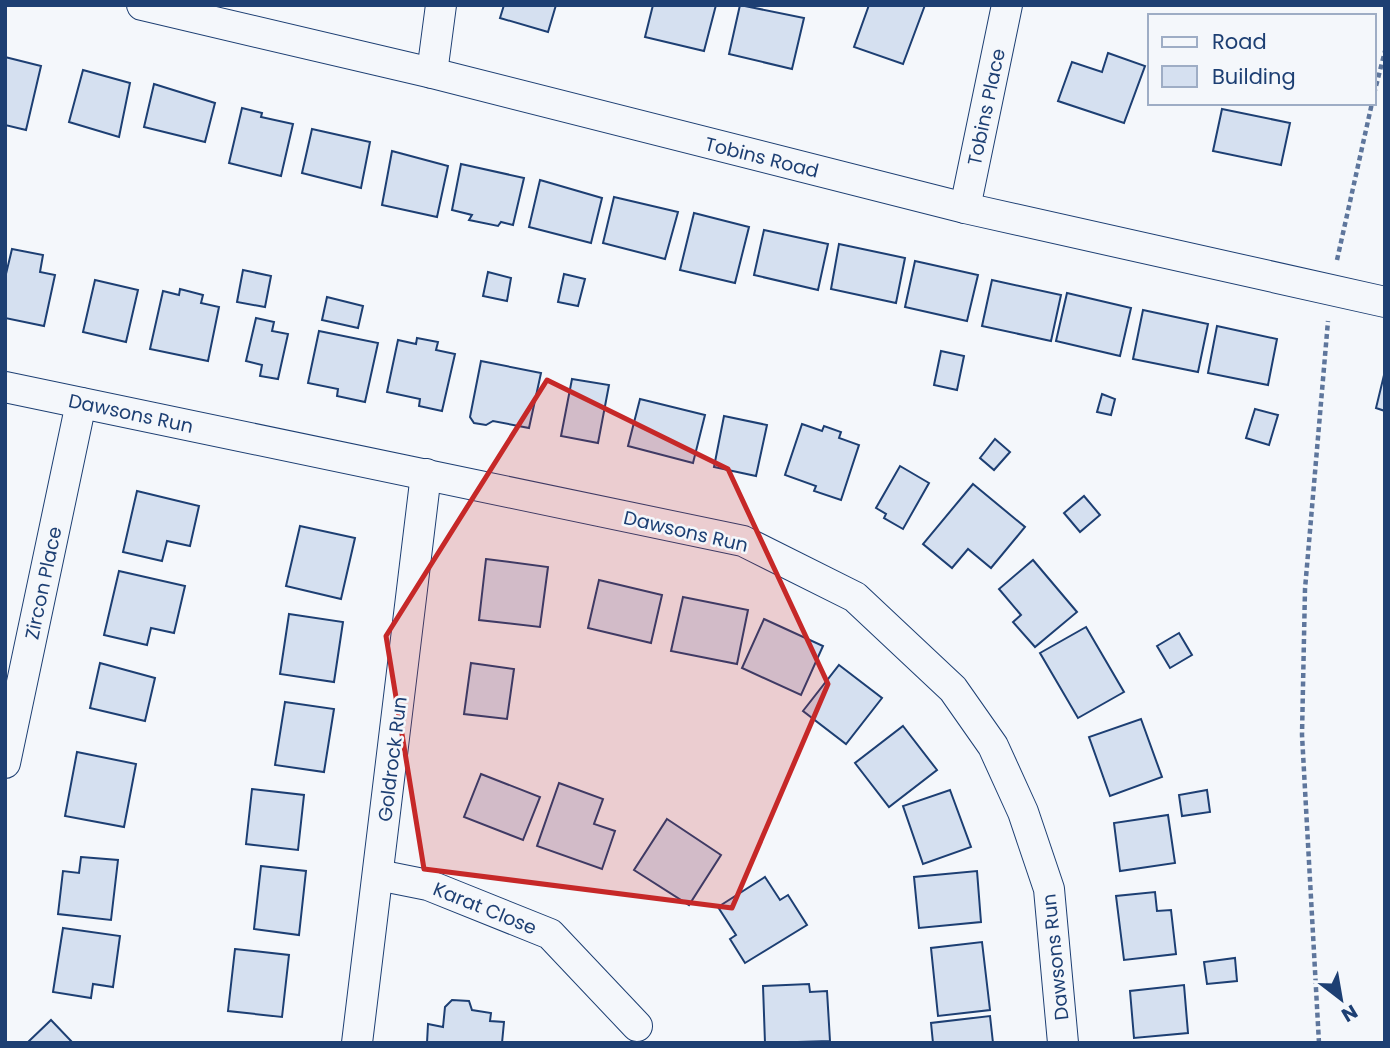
<svg xmlns="http://www.w3.org/2000/svg" width="1390" height="1048" font-family="Poppins,sans-serif">
<style>
.building{fill:#d5e0f0;stroke:#1d3f73;stroke-width:2}
.lines{fill:none;stroke-linecap:round;stroke-linejoin:round}
.minor-casing{stroke:#1d3f73;stroke-width:32}
.path{stroke:#5e769c;stroke-width:4.5;stroke-dasharray:5 3.5;stroke-linecap:butt}
.minor{stroke:#f4f7fb;stroke-width:30}
.marked{fill:#c62828;fill-opacity:0.2;stroke:#c62828;stroke-width:5;stroke-linejoin:round}
.labels{text-anchor:middle;stroke-width:5;stroke-linejoin:round;paint-order:stroke}
.street-label{font-size:19px;fill:#1d3f73;stroke:#f4f7fb}
</style>
<rect width="100%" height="100%" fill="#f4f7fb"/>
<g class="building">
<path d="M504,5H556L548,32L500,18Z"/>
<path d="M653,5H716L704,51L645,37Z"/>
<path d="M740,5L804,18L792,69L729,54Z"/>
<path d="M869,5H925L903,64L854,47Z"/>
<path d="M1108,53L1145,66L1124,123L1058,101L1072,62L1102,72Z"/>
<path d="M5,57L41,66L26,130L5,125Z"/>
<path d="M83,70L130,83L119,137L69,122Z"/>
<path d="M154,84L215,103L205,142L144,127Z"/>
<path d="M242,108L262,113L261,117L293,124L281,176L229,163Z"/>
<path d="M1222,109L1290,123L1281,165L1213,151Z"/>
<path d="M312,129L370,142L361,188L302,173Z"/>
<path d="M392,151L448,166L437,217L382,205Z"/>
<path d="M461,164L524,178L513,225L501,222L498,226L469,220L472,215L452,210Z"/>
<path d="M540,180L602,198L591,243L529,227Z"/>
<path d="M614,197L678,212L665,259L603,243Z"/>
<path d="M694,213L749,227L735,283L680,270Z"/>
<path d="M764,230L828,244L818,290L754,275Z"/>
<path d="M839,244L905,258L896,303L831,289Z"/>
<path d="M12,249L43,255L40,272L55,275L44,326L5,318V278Z"/>
<path d="M915,261L978,275L967,321L905,307Z"/>
<path d="M243,270L271,276L265,307L237,302Z"/>
<path d="M488,272L511,278L507,301L483,296Z"/>
<path d="M564,274L585,279L578,306L558,302Z"/>
<path d="M95,280L138,290L126,342L83,332Z"/>
<path d="M992,280L1061,295L1051,341L982,326Z"/>
<path d="M180,289L203,295L201,303L219,307L208,361L150,349L163,291L179,295Z"/>
<path d="M1067,293L1131,308L1120,356L1056,341Z"/>
<path d="M327,297L363,306L358,328L322,320Z"/>
<path d="M1143,310L1208,324L1198,372L1133,359Z"/>
<path d="M256,318L274,322L272,331L288,334L278,379L260,376L262,365L246,361Z"/>
<path d="M1217,326L1277,339L1268,385L1208,373Z"/>
<path d="M319,331L378,343L365,402L337,396L338,389L308,383Z"/>
<path d="M417,338L438,342L436,350L455,354L442,411L419,406L420,399L387,392L398,340L416,344Z"/>
<path d="M941,351L964,356L957,390L934,385Z"/>
<path d="M481,361L541,373L529,428L493,421L486,425L474,423L470,417Z"/>
<path d="M1385,371V411L1376,408Z"/>
<path d="M572,379L609,385L598,443L561,436Z"/>
<path d="M1102,394L1115,399L1111,415L1097,412Z"/>
<path d="M640,399L705,415L693,463L628,446Z"/>
<path d="M1255,409L1278,415L1269,445L1246,438Z"/>
<path d="M724,416L767,425L756,476L714,467Z"/>
<path d="M802,424L822,431L824,426L841,432L839,438L859,445L841,500L814,491L816,486L785,475Z"/>
<path d="M995,439L1010,452L994,470L980,458Z"/>
<path d="M900,466L929,483L903,529L884,518L886,514L876,508Z"/>
<path d="M973,484L1025,527L991,568L968,549L952,568L923,544Z"/>
<path d="M137,491L199,506L190,546L167,541L162,561L123,552Z"/>
<path d="M1084,496L1100,515L1080,532L1064,513Z"/>
<path d="M300,526L355,538L341,599L286,586Z"/>
<path d="M486,559L548,567L540,627L479,620Z"/>
<path d="M1033,560L1077,612L1035,647L1013,622L1021,615L999,589Z"/>
<path d="M119,571L185,586L174,633L151,628L147,645L104,635Z"/>
<path d="M599,580L662,595L651,643L588,628Z"/>
<path d="M683,597L748,610L737,664L671,651Z"/>
<path d="M289,614L343,622L334,682L280,674Z"/>
<path d="M764,619L823,646L801,695L742,668Z"/>
<path d="M1086,627L1124,692L1078,718L1040,653Z"/>
<path d="M1179,633L1192,655L1170,668L1157,646Z"/>
<path d="M100,663L155,678L145,721L90,708Z"/>
<path d="M471,663L514,669L507,719L464,714Z"/>
<path d="M839,665L882,698L846,744L803,711Z"/>
<path d="M285,702L334,709L324,772L275,765Z"/>
<path d="M1141,719L1162,777L1110,796L1089,737Z"/>
<path d="M903,726L937,770L889,807L855,763Z"/>
<path d="M77,752L136,764L124,827L65,816Z"/>
<path d="M481,774L540,797L523,840L464,817Z"/>
<path d="M559,783L603,799L594,824L615,831L602,869L537,846Z"/>
<path d="M252,789L304,795L298,850L246,844Z"/>
<path d="M950,790L971,847L923,864L903,806Z"/>
<path d="M1207,790L1210,812L1182,816L1179,795Z"/>
<path d="M1168,815L1175,863L1120,871L1114,823Z"/>
<path d="M667,819L721,855L689,905L634,870Z"/>
<path d="M81,857L118,860L111,920L58,914L63,871L79,873Z"/>
<path d="M261,866L306,871L299,935L254,929Z"/>
<path d="M977,871L981,922L919,928L914,877Z"/>
<path d="M765,877L780,900L788,895L807,925L745,963L730,939L736,935L718,907Z"/>
<path d="M1155,892L1157,911L1171,910L1176,954L1124,960L1116,896Z"/>
<path d="M63,928L120,936L113,987L93,984L91,998L53,992Z"/>
<path d="M982,942L990,1010L938,1016L931,948Z"/>
<path d="M235,949L289,955L282,1017L228,1011Z"/>
<path d="M1235,958L1237,981L1207,984L1204,962Z"/>
<path d="M809,984L810,992L827,991L830,1041L765,1043L763,986Z"/>
<path d="M1184,985L1188,1033L1134,1038L1130,991Z"/>
<path d="M452,1000L469,1001L472,1010L491,1013L490,1021L504,1022L502,1043H427L428,1024L443,1027L445,1007Z"/>
<path d="M990,1016L993,1043H933L931,1023Z"/>
<path d="M51,1020L73,1043H27Z"/>
</g>
<g class="lines">
<defs>
<g id="minor">
<path d="M142,5L432,73L965,208L1385,302"/>
<path d="M432,73L441,5"/>
<path d="M965,208L1007,5"/>
<path d="M5,387L743,541L855,597L953,689L993,746L1023,812L1049,889L1063,1043"/>
<path d="M5,763L81,403"/>
<path d="M378,875L428,885L550,934L637,1026"/>
<path d="M357,1043L426,474"/>
</g>
</defs>
<use href="#minor" class="minor-casing"/>
<g class="path">
<path d="M1374,94L1385,51"/>
<path d="M1337,260L1372,103"/>
<path d="M1319,1043L1302,735L1305,589L1328,321"/>
</g>
<use href="#minor" class="minor"/>
</g>
<path class="marked" d="M547,380L728,469L828,684L732,908L424,869L386,636Z"/>
<g class="labels">
<g class="street-label">
<text transform="translate(986 107) rotate(-78)" y="7">Tobins Place</text>
<text transform="translate(762 157) rotate(14)" y="7">Tobins Road</text>
<text transform="translate(131 413) rotate(12)" y="7">Dawsons Run</text>
<text transform="translate(686 531) rotate(13)" y="7">Dawsons Run</text>
<text transform="translate(43 583) rotate(-78)" y="7">Zircon Place</text>
<text transform="translate(392 759) rotate(-83)" y="7">Goldrock Run</text>
<text transform="translate(485 908) rotate(22)" y="7">Karat Close</text>
<text transform="translate(1055 957) rotate(-96)" y="7">Dawsons Run</text>
</g>
</g>
<rect width="1390" height="1048" fill="none" stroke="#1d3f73" stroke-width="14"/>
<rect x="1148" y="14" width="228" height="91" fill="#f4f7fb" stroke="#9eadc5" stroke-width="2"/>
<rect x="1162" y="37" width="35" height="10" fill="#f4f7fb" stroke="#9eadc5" stroke-width="2"/>
<text x="1212" y="49" font-size="21" fill="#1d3f73">Road</text>
<rect x="1162" y="66" width="35" height="21" fill="#d5e0f0" stroke="#9eadc5" stroke-width="2"/>
<text x="1212" y="84" font-size="21" fill="#1d3f73">Building</text>
<g transform="translate(1341 999) rotate(149)" stroke="#f4f7fb" stroke-width="5" paint-order="stroke">
<path d="M0-5L12 26L0 18L-12 26Z" fill="#1d3f73"/>
<text y="-10" font-size="19" font-weight="bold" text-anchor="middle" fill="#1d3f73">N</text>
</g>
</svg>
